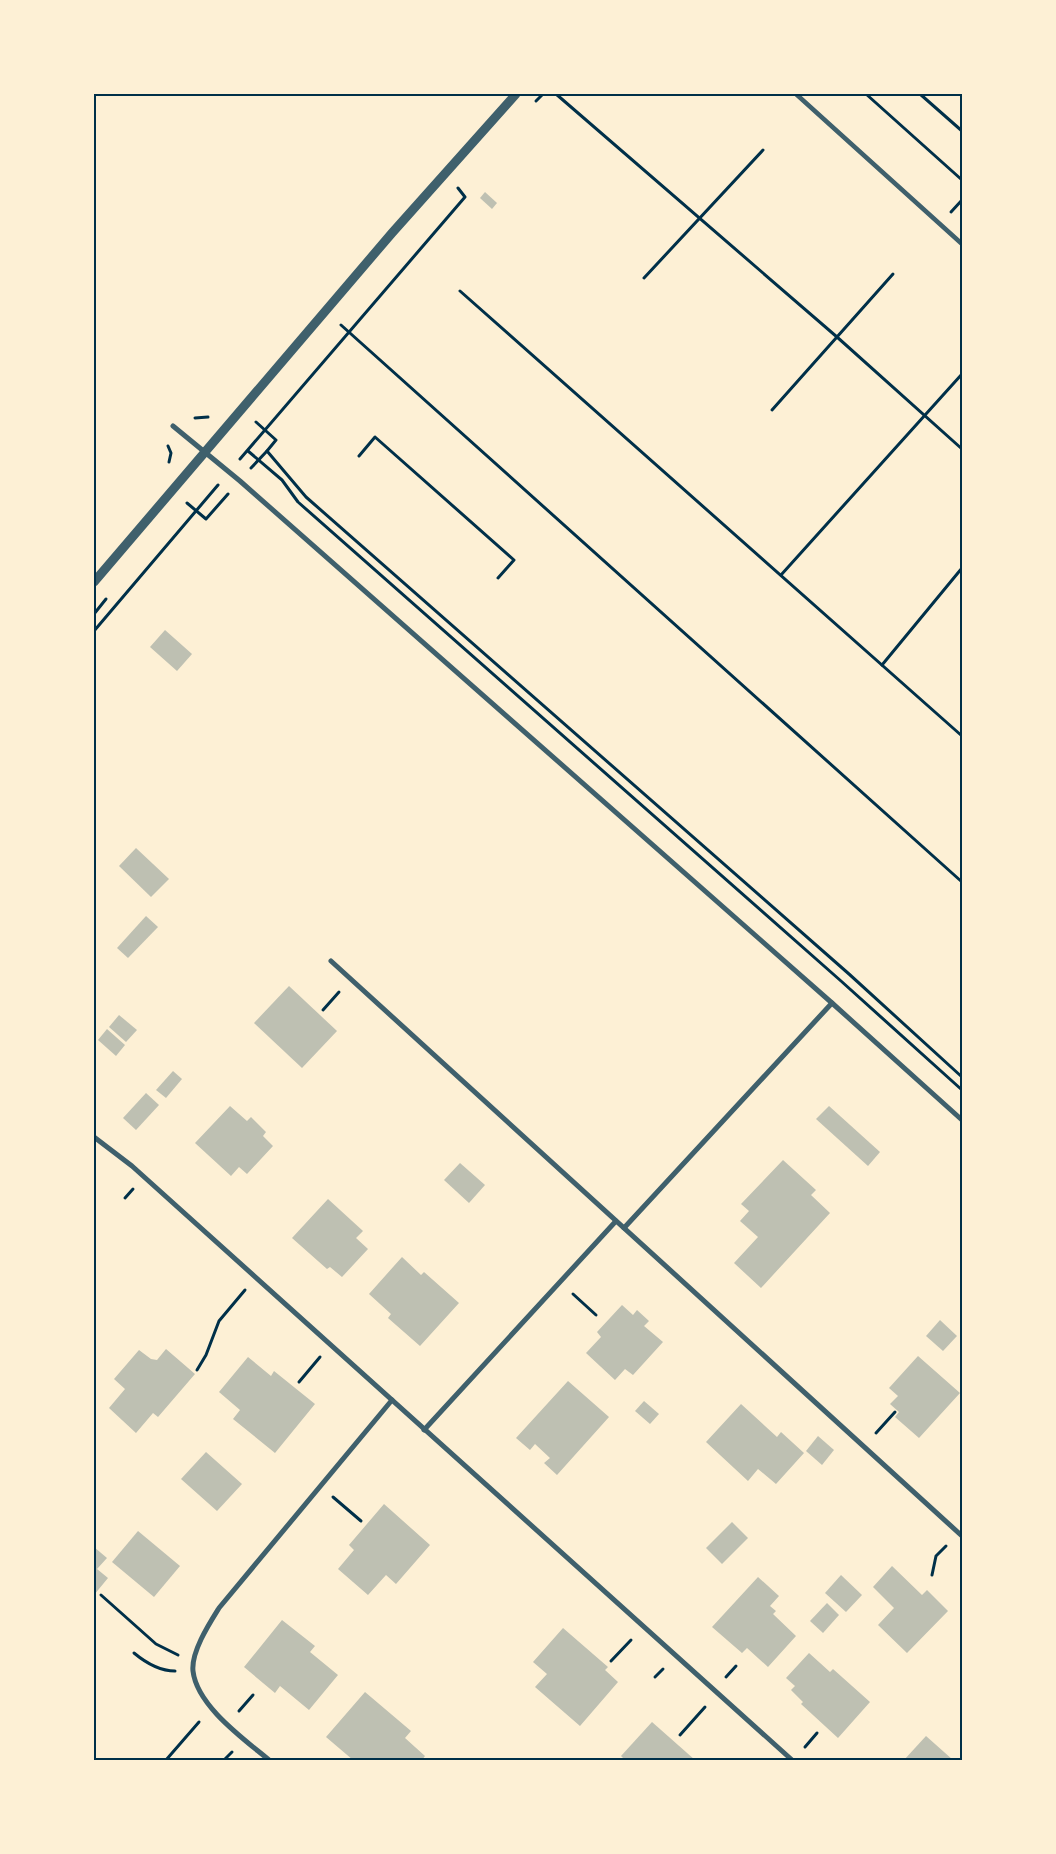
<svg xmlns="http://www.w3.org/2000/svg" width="1056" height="1854" font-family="Cabin,sans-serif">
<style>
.building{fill:#bec0b2}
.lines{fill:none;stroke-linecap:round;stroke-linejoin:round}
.path{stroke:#003049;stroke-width:3}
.pedestrian{stroke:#3f606c;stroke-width:4.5}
.minor{stroke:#3f606c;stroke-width:5}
.tertiary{stroke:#3f606c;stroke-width:9}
.neatline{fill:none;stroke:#003049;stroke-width:2}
</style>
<rect width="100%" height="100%" fill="#fdf0d5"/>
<g class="building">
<path d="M485,192L497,203L492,209L480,198Z"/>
<path d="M165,630L192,654L177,671L150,647Z"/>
<path d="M136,848L169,879L151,897L119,866Z"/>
<path d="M146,916L158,927L128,958L117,948Z"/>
<path d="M289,986L337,1031L302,1068L254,1023Z"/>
<path d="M119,1015L137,1030L126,1042L109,1027Z"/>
<path d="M107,1029L125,1045L116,1056L98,1040Z"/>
<path d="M173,1071L182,1079L166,1098L156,1090Z"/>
<path d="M146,1093L159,1105L136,1130L123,1118Z"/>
<path d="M230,1106L247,1121L251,1117L266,1132L263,1136L273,1146L247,1174L239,1167L231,1176L195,1143Z"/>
<path d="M829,1106L880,1152L868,1166L816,1119Z"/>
<path d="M783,1160L816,1190L811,1195L830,1213L761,1288L734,1263L758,1237L740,1221L749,1211L741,1204Z"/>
<path d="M460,1163L485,1185L469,1203L444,1180Z"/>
<path d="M328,1199L363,1231L356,1238L368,1249L342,1277L330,1267L327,1269L292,1238Z"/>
<path d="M402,1257L421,1275L424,1272L459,1303L420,1346L388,1318L391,1314L369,1294Z"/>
<path d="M622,1305L633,1315L637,1310L649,1321L644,1326L663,1342L633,1375L625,1369L615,1380L586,1353L601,1337L597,1332Z"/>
<path d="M940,1320L957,1336L943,1351L926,1336Z"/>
<path d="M166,1349L195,1374L158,1417L153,1413L136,1433L109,1408L125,1389L114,1379L139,1350L151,1359L157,1360Z"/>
<path d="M918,1356L960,1393L919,1438L895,1417L899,1412L890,1404L898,1396L889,1388Z"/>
<path d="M248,1357L271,1376L274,1371L315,1404L275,1453L233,1419L240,1410L219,1392Z"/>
<path d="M568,1381L609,1417L557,1475L544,1463L550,1458L535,1444L530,1450L516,1438Z"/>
<path d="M644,1401L659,1414L650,1424L635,1411Z"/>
<path d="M741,1404L777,1437L781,1432L804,1453L776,1484L758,1469L748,1481L706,1442Z"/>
<path d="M818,1436L834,1450L822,1465L806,1451Z"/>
<path d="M206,1452L242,1484L217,1511L181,1479Z"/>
<path d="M384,1504L430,1545L396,1584L386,1575L368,1595L338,1569L354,1550L349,1545Z"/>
<path d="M732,1522L748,1538L722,1564L706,1548Z"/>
<path d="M138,1531L180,1566L154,1597L112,1562Z"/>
<path d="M94,1547L107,1558L97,1569L108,1578L94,1595Z"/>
<path d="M892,1566L922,1595L927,1590L948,1611L907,1653L878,1625L894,1608L873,1587Z"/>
<path d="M841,1575L862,1595L846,1612L825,1593Z"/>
<path d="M758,1577L779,1596L770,1606L776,1611L773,1614L796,1636L768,1667L747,1648L742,1653L712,1627Z"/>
<path d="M827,1603L839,1615L823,1633L810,1621Z"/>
<path d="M282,1620L315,1646L310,1652L338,1675L309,1710L280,1686L275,1693L244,1667Z"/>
<path d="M563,1628L608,1667L605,1670L618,1682L580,1726L535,1687L547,1674L533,1662Z"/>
<path d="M809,1653L830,1672L833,1669L870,1702L838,1738L801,1704L803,1702L791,1690L795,1686L786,1678Z"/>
<path d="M365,1692L411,1731L405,1738L425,1756L422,1760H353L326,1737Z"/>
<path d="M652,1722L695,1760H625L621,1756Z"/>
<path d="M926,1736L953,1760H904Z"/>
</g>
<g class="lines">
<g class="path">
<path d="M556,94L837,337L962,449"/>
<path d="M866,94L962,180"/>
<path d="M920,94L962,131"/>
<path d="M536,101L543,94"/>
<path d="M951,212L962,200"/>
<path d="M644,278L763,150"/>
<path d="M460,291L962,736"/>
<path d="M341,325L962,882"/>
<path d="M772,410L893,274"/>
<path d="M195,418L208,417"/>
<path d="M256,422L276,440L267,451L306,497L849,974L962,1077"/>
<path d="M168,446L171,453L169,462"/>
<path d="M248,451L282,480L298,502L841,981L962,1090"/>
<path d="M359,456L375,437L514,560L498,578"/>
<path d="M240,459L465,197L458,188"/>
<path d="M251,468L267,451"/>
<path d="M187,503L206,519L228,494"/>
<path d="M781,575L962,374"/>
<path d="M94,614L106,599"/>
<path d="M94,631L218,485"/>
<path d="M882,665L962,568"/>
<path d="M323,1010L339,992"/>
<path d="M125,1198L133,1189"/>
<path d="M573,1294L596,1315"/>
<path d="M197,1370L206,1355L219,1321L245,1290"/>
<path d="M299,1382L320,1357"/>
<path d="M876,1433L895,1412"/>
<path d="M333,1497L361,1521"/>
<path d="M932,1575L936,1556L946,1546"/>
<path d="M101,1595L156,1644L178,1655"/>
<path d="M134,1653C146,1663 159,1671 175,1671"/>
<path d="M611,1661L631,1640"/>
<path d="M655,1677L663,1669"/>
<path d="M726,1677L736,1666"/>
<path d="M239,1711L253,1695"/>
<path d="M680,1735L705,1707"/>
<path d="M805,1747L817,1733"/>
<path d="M166,1760L199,1722"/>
<path d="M224,1760L232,1752"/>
</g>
<path class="pedestrian" d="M796,94L962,244"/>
<g class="minor">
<path d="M173,426L240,481L832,1003L962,1120"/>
<path d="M331,961L962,1536"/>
<path d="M94,1137L132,1166L792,1760"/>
<path d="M624,1228L832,1003"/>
<path d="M424,1430L616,1221"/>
<path d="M269,1760C244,1739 197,1706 193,1671C191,1652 209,1624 219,1608L392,1400"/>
</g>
<path class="tertiary" d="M94,582L392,233L516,94"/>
</g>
<rect width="1056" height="1854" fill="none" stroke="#fdf0d5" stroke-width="190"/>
<rect x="95" y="95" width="866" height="1664" class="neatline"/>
</svg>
